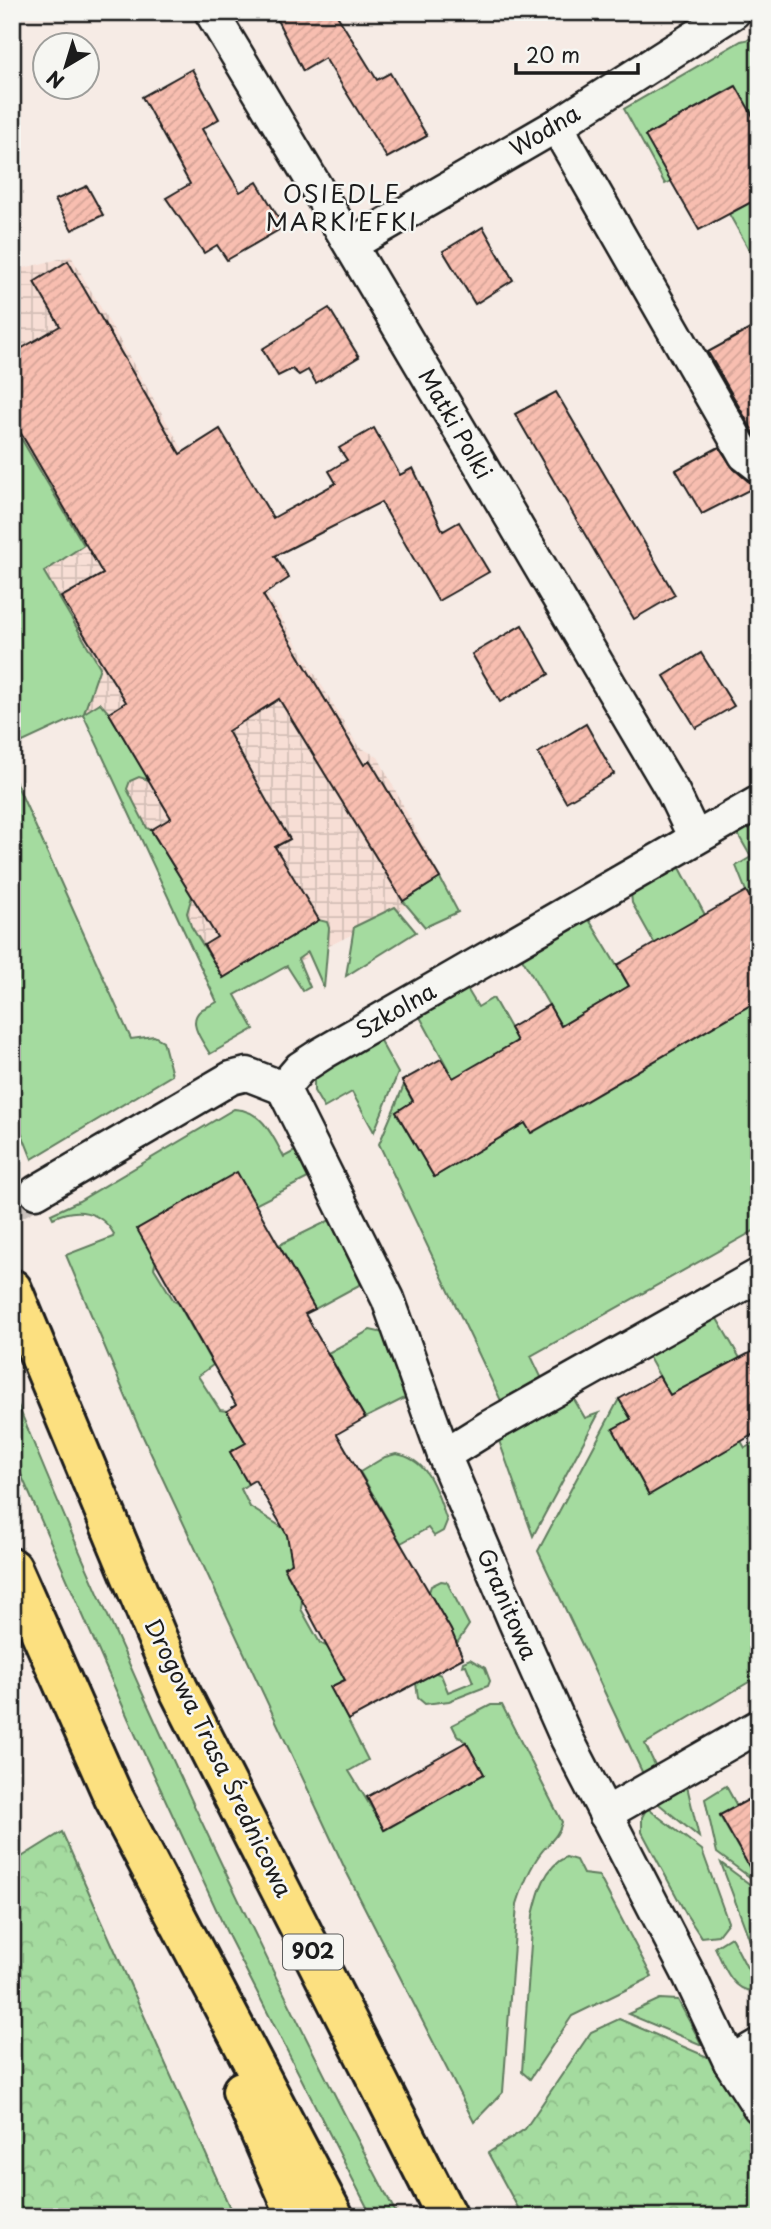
<svg xmlns="http://www.w3.org/2000/svg" width="771" height="2229" font-family="'Playpen Sans',sans-serif">
<style>
.industrial{fill:url(#industrial-grid)}
.green{fill:#a4db9f;stroke:#607c5e;stroke-width:2}
.forest{fill:url(#forest-crowns);stroke:#607c5e;stroke-width:2}
.building{fill:url(#building-hatch);stroke:#1c1c1c;stroke-width:2}
.lines{fill:none;stroke-linecap:round;stroke-linejoin:round}
.street-tunnel{stroke:#cac2bd;stroke-width:32;stroke-dasharray:32 16;stroke-linecap:butt}
.street-casing{stroke:#1c1c1c;stroke-width:37}
.primary-casing{stroke:#1c1c1c;stroke-width:44}
.street{stroke:#f6f6f2;stroke-width:32}
.primary{stroke:#fce080;stroke-width:38}
.labels{text-anchor:middle;stroke-width:5;stroke-linejoin:round;paint-order:stroke}
.shield{fill:#f6f6f2;stroke:#5d5d5c;stroke-width:2}
.shield-label{font-size:21px;font-weight:bold;fill:#1c1c1c}
.street-label{font-size:23px;fill:#1c1c1c;stroke:#f6f6f2}
.neighbourhood-label{font-size:24px;letter-spacing:2px;fill:#1c1c1c;stroke:#f6f6f2}
</style>
<defs>
<pattern id="industrial-grid" width="8" height="8" patternUnits="userSpaceOnUse" patternTransform="scale(1.75)"><rect width="8" height="8" fill="#f7ded5"/><path d="M0 4h8M4 0v8" fill="none" stroke="#d3beb6"/></pattern>
<pattern id="forest-crowns" width="20" height="18" patternUnits="userSpaceOnUse" patternTransform="scale(1.75)"><rect width="20" height="18" fill="#a4db9f"/><path d="M2 6a3 3 0 1 1 6 0M12 15a3 3 0 1 1 6 0" fill="none" stroke="#8dbb88"/></pattern>
<pattern id="building-hatch" width="6" height="6" patternUnits="userSpaceOnUse" patternTransform="scale(1.75)"><rect width="6" height="6" fill="#f8beb0"/><path d="M-1 1l2-2M0 6l6-6M5 7l2-2" fill="none" stroke="#d4a397"/></pattern>
</defs>
<rect width="100%" height="100%" fill="#f6ebe5"/>
<filter id="ink" filterUnits="userSpaceOnUse"><feTurbulence type="fractalNoise" baseFrequency=".0143" numOctaves="2"/><feDisplacementMap in="SourceGraphic" scale="14" xChannelSelector="R" yChannelSelector="G"/><feConvolveMatrix kernelMatrix="1 2 1 2 8 2 1 2 1" color-interpolation-filters="sRGB"/></filter>
<g filter="url(#ink)">
<path class="industrial" d="M71,256L246,559L358,746L378,757L442,880L403,909L217,1002L83,714L100,667L44,572L84,545L12,423V271Z"/>
<g class="green">
<path d="M759,37V127L735,86L646,136L671,181L665,184L624,109L741,41Z"/>
<path d="M759,198V267L729,214Z"/>
<path d="M12,423L84,545L44,572L100,667L84,713L100,703L109,713L149,780L139,777L130,781L127,789L147,828L151,830L192,896L187,913L191,926L223,977L319,920L327,922L329,928L324,988L308,952L298,959L310,987L303,991L287,966L235,995L254,1029L210,1054C203,1042 186,1022 201,1010C205,1007 213,1005 217,1002L83,714L12,747Z"/>
<path d="M12,774L131,1039L154,1036L163,1041L172,1075L32,1159L16,1119L12,1121Z"/>
<path d="M759,819V909L757,910L746,891L736,866L751,857L736,831Z"/>
<path d="M678,864L705,915L666,964L632,903L631,893Z"/>
<path d="M440,878L458,912L425,927L403,901Z"/>
<path d="M395,907L416,932L346,976L354,927Z"/>
<path d="M588,918L629,986L561,1026L520,955Z"/>
<path d="M466,987L478,1007L493,998L522,1049L453,1078L419,1015Z"/>
<path d="M759,1000V1228L531,1356L544,1383L504,1407L379,1144L404,1085L413,1102L396,1112L434,1177L525,1123L532,1133Z"/>
<path d="M378,1037L398,1073L374,1132L352,1092L324,1108L314,1091V1080L321,1071Z"/>
<path d="M234,1109C262,1110 272,1134 284,1157L295,1151L308,1178L255,1205L237,1173L138,1229L156,1261L154,1268L174,1301L178,1303L213,1365L198,1376L220,1410L227,1411L246,1443L230,1452L248,1484L241,1489L250,1507L283,1528L300,1558L284,1568L302,1600L301,1609L320,1643L328,1647L345,1680L331,1687L368,1760L349,1771L385,1830L484,1774L466,1742L457,1735L452,1725L491,1705H502L562,1822C559,1836 548,1843 540,1854C529,1869 523,1885 517,1904L503,2092L474,2122L347,1873L139,1428L66,1255L113,1237L114,1234C100,1210 76,1207 53,1218L51,1214L79,1201Z"/>
<path d="M330,1220L361,1284L315,1309L279,1245Z"/>
<path d="M716,1317L744,1365L670,1395L647,1354Z"/>
<path d="M370,1330L384,1333L407,1397L365,1418L328,1353Z"/>
<path d="M12,1390C52,1491 96,1589 140,1688C221,1867 306,2043 398,2217H372L229,1937L136,1736L12,1454Z"/>
<path d="M571,1394L585,1418L599,1413L533,1536L498,1438Z"/>
<path d="M619,1399L631,1419L613,1429L741,1441L745,1448L759,1440V1676L645,1744L657,1769L644,1776L538,1551Z"/>
<path d="M396,1454C430,1459 437,1493 447,1521L443,1531L434,1536L428,1528L401,1543L360,1472L385,1457Z"/>
<path d="M441,1581L447,1582L469,1625L457,1643L428,1661L436,1673L441,1675L448,1692L473,1682L466,1665L462,1666L463,1662L470,1659L485,1668L490,1681L488,1686L449,1701L425,1704L418,1698L416,1683L447,1624L429,1592L431,1586Z"/>
<path d="M684,1783L687,1786L699,1837L654,1800Z"/>
<path d="M726,1786L737,1806L720,1816L759,1884L717,1853L705,1799Z"/>
<path d="M647,1808L702,1850L728,1922L718,1935L701,1937L686,1914L642,1832V1817Z"/>
<path d="M566,1857L576,1860L583,1874L599,1876L652,1977L572,2016L530,2079L522,2072L533,1915C538,1894 544,1867 566,1857Z"/>
<path d="M721,1863L759,1891V1965Z"/>
<path d="M731,1937L756,1985L754,1991C732,1992 723,1964 715,1947Z"/>
<path d="M660,1999L678,2000L702,2045L628,2014Z"/>
</g>
<g class="forest">
<path d="M62,1832L234,2217H12V1863Z"/>
<path d="M619,2019L710,2058L754,2119L759,2127V2217H523L488,2153L525,2129L591,2032Z"/>
</g>
<g class="building">
<path d="M273,12H335L377,80L390,73L427,136L387,158L325,58L303,71Z"/>
<path d="M192,69L219,119L202,129L240,192L257,182L284,227L227,260L217,245L204,253L166,198L190,184L142,97Z"/>
<path d="M736,86L759,127V198L699,230L645,136Z"/>
<path d="M87,186L103,215L72,230L55,200Z"/>
<path d="M483,227L513,280L475,304L443,251Z"/>
<path d="M68,261L180,454L220,429L273,518L336,483L329,471L347,460L339,448L374,428L400,475L413,468L443,531L459,522L489,572L438,601L381,502L275,556L289,578L263,595L364,765L370,761L440,878L403,901L279,699L228,731L269,805L290,839L275,847L319,920L223,978L204,945L217,937L151,830L171,818L109,713L126,702L61,597L103,574L12,418V354L60,326L34,282Z"/>
<path d="M329,308L359,357L316,383L308,370L299,375L292,369L278,376L262,349Z"/>
<path d="M759,324V442L708,352Z"/>
<path d="M556,392L675,595L634,619L515,414Z"/>
<path d="M719,447L734,469L748,481L759,485L702,514L676,470Z"/>
<path d="M522,625L549,674L500,702L472,654Z"/>
<path d="M701,653L734,706L696,728L664,676Z"/>
<path d="M586,724L614,774L566,802L538,753Z"/>
<path d="M746,891L759,913V1000L531,1133L525,1123L434,1177L396,1112L413,1101L402,1081L441,1059L453,1078L517,1041L510,1028L549,1005L561,1026L629,986L617,965Z"/>
<path d="M237,1172L315,1309L305,1314L365,1418L337,1434L451,1630L463,1658L348,1720L330,1687L345,1680L284,1567L292,1563L287,1535L255,1480L248,1484L230,1452L246,1443L227,1411L236,1405L137,1229Z"/>
<path d="M759,1348V1431L649,1495L613,1429L631,1419L619,1399L659,1376L670,1395Z"/>
<path d="M466,1742L484,1774L384,1830L367,1797Z"/>
<path d="M759,1794V1884L720,1815Z"/>
</g>
<g class="lines">
<path class="street-tunnel" d="M12,1205L36,1192"/>
<defs>
<g id="street">
<path d="M211,12C368,271 519,532 673,792L695,838"/>
<path d="M559,124L565,141L745,455L759,466"/>
<path d="M352,244L559,124L734,12"/>
<path d="M283,1088L388,1299L444,1455L515,1622L567,1739L689,1975L730,2062L759,2107"/>
<path d="M283,1088L300,1068L323,1053L759,802"/>
<path d="M36,1192L231,1078L247,1074L283,1088"/>
<path d="M444,1455L489,1427L759,1275"/>
<path d="M605,1814L759,1726"/>
<path d="M730,2062L759,2045"/>
</g>
<g id="primary">
<path d="M12,1289L178,1688L447,2217"/>
<path d="M12,1568L114,1798L334,2217"/>
<path d="M242,2091L297,2217"/>
</g>
</defs>
<use href="#street" class="street-casing"/>
<use href="#primary" class="primary-casing"/>
<use href="#street" class="street"/>
<use href="#primary" class="primary"/>
</g>
</g>
<g class="labels">
<rect class="shield" x="283" y="1934.5" width="60" height="35" rx="5"/>
<g class="shield-label">
<text x="313" y="1959">902</text>
</g>
<g class="street-label">
<text transform="translate(545 131) rotate(-31)" y="8">Wodna</text>
<text transform="translate(455 424) rotate(60)" y="8">Matki Polki</text>
<text transform="translate(396 1011) rotate(-30)" y="8">Szkolna</text>
<text transform="translate(507 1604) rotate(67)" y="8">Granitowa</text>
<text transform="translate(218 1758) rotate(64)" y="8">Drogowa Trasa Średnicowa</text>
</g>
<g class="neighbourhood-label">
<text x="342" y="203">OSIEDLE<tspan x="342" dy="28">MARKIEFKI</tspan></text>
</g>
</g>
<rect width="771" height="2229" fill="none" stroke="#f6f6f2" stroke-width="42"/>
<rect x="21" y="21" width="729" height="2187" fill="none" stroke="#1c1c1c" stroke-width="2.5" filter="url(#ink)"/>
<g transform="translate(66 66) rotate(218)"><circle r="33" fill="#f6f6f2" stroke="#9f9f9c" stroke-width="2"/>
<path d="M0-5L12 26L0 18L-12 26Z" fill="#1c1c1c"/>
<text y="-10" font-size="19" font-weight="bold" text-anchor="middle" fill="#1c1c1c">N</text>
</g>
<path d="M516 63v10h122v-10" fill="none" stroke="#1c1c1c" stroke-width="3.5"/>
<text x="526" y="63" font-size="21" fill="#1c1c1c" stroke="#f6f6f2" stroke-width="5" paint-order="stroke">20 m</text>
</svg>
